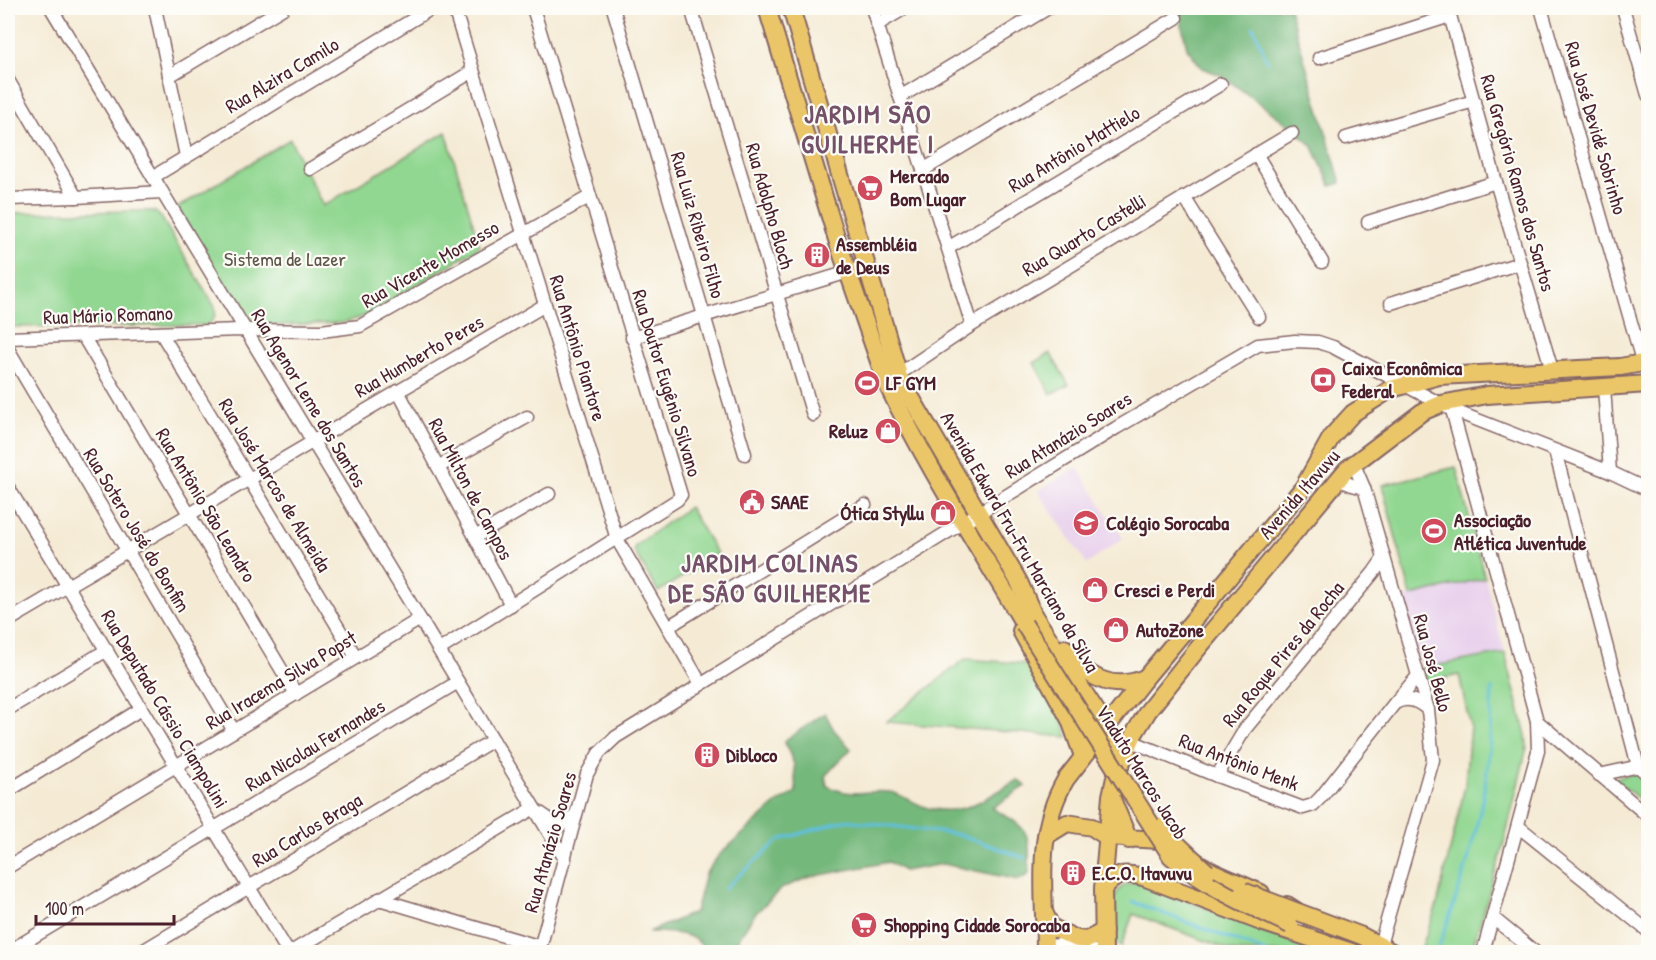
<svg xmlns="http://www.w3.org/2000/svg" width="1656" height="960" font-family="'Patrick Hand',sans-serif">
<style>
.built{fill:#e9d2ed}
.green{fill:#91d791;stroke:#6e7b5e;stroke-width:1.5}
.forest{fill:#74b87b;stroke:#5f6c53;stroke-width:1.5}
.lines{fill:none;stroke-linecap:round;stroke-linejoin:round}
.stream{stroke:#5fbfde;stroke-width:3}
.minor-casing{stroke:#866666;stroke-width:15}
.major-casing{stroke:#866666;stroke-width:20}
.minor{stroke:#fff;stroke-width:12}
.major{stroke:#ebc669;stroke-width:16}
.major-bridge-casing{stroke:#866666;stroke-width:20;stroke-linecap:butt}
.major-bridge{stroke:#ebc669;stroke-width:16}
.labels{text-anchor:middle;stroke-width:4.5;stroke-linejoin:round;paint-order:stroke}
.street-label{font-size:20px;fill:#4a1f2b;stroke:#fdfcf7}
.poi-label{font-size:20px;font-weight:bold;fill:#4a1f2b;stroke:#fdfcf7;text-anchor:start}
.park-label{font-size:20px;fill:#5f564a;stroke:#fdfcf7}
.district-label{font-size:26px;font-weight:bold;letter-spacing:1.5px;fill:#755069;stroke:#fdfcf7}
</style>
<rect width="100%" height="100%" fill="#fdfcf7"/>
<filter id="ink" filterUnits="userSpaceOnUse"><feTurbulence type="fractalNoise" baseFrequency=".0167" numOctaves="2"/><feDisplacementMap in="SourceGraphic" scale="12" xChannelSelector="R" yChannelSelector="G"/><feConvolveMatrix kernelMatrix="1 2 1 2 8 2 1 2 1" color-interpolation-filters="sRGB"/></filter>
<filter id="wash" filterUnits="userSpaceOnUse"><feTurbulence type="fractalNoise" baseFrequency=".008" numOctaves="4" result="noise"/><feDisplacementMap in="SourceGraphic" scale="24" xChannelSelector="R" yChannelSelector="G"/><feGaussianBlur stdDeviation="1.35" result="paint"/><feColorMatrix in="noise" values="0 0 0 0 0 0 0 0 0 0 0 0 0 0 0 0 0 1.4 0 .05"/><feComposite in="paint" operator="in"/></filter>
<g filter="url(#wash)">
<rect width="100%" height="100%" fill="#f5ebd5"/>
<g class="built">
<path d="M1077,467L1123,538L1087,564L1038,491Z"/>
<path d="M1485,578L1505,653L1422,668L1400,599Z"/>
</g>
<g class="green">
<path d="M446,132L480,247L366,316L342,323L250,326L245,321L177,208L290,139L323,206Z"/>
<path d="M141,211H154L161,217L215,307C216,316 214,321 206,325L8,327V213Z"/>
<path d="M1050,353L1069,385L1051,394L1034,363Z"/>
<path d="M1456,467L1485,578L1411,596L1382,485Z"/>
<path d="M689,507L718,555L658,592L634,551L635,546Z"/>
<path d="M1505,653L1526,735L1527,747L1502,851L1471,952H1420L1437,905L1465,786L1470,726L1459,675L1425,682L1422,668Z"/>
<path d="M965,659L1032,664L1060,713L1068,737L886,722Z"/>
<path d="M1638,772L1648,780V806L1614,779Z"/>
<path d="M1138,882L1319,952H1235L1133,914L1121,947L1111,940C1110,917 1107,883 1138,882Z"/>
</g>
<g class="forest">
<path d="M1178,8H1289L1341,183L1331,186L1312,145L1282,120L1221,75L1202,68L1187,48Z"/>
<path d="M825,713L834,730L851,749L825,776L827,786C855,799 864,789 890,792C899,793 917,805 928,808C966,817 986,797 1018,780L1026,786L992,808C1030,829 1030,831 1029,874L1019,880L943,864L904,871L889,862L810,877L782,888L754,915L737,941L721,952C700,953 704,941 688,936C676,932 662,932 649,932L695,912L705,874L719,855L776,804L796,792L794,764L784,741Z"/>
</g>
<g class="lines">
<g class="stream">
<path d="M1253,27L1268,62"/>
<path d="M725,888L779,840L846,820L961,835L1025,858"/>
<path d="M1133,902L1266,952"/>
<path d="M1437,952C1459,891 1481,828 1488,762C1491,738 1490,713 1492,689"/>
</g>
</g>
</g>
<g filter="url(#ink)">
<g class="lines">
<defs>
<g id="minor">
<path d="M51,8L565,859"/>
<path d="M155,8L186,156"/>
<path d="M454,8L617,539L701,684"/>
<path d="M613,8L745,454"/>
<path d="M691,8L813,415"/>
<path d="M872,8L972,325"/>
<path d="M1448,8L1496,182L1552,370"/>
<path d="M1541,8L1643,364"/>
<path d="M1623,8L1648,95"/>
<path d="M878,24L905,8"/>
<path d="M1319,58L1450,16"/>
<path d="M169,76L283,8"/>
<path d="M8,80L76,197"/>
<path d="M900,97L1048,8"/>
<path d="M1346,138L1474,101"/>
<path d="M1256,154L1322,262"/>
<path d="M310,169L473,71"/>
<path d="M923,170L1176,18"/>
<path d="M153,177L432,8"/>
<path d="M1184,197L1259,317"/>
<path d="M8,199L76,197L162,192"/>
<path d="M1368,222L1496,182"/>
<path d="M948,248L1221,84"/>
<path d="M1391,303L1520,263"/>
<path d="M161,333L356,657"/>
<path d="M83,336L296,694"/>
<path d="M8,338L240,330L321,331L360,326L589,197"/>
<path d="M632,338L868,266"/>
<path d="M8,349L234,731"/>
<path d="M899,374L972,325L1292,133"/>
<path d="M1604,387L1610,472"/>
<path d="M398,391L511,605"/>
<path d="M1452,410L1537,721L1538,751L1483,952"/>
<path d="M1555,451L1638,766L1648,775"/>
<path d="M1353,462L1364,488L1428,710L1433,760L1380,945"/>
<path d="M438,467L527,417"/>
<path d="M1337,479L1352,485L1364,488"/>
<path d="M8,487L288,952"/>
<path d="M475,537L549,494"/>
<path d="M8,621L545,305"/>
<path d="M668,627L865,505"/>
<path d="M439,650L677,500L681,495L533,8"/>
<path d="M1395,703C1407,696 1419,701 1428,710"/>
<path d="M8,709L107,650"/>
<path d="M1537,721L1648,816"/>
<path d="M1131,741L1217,776L1303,808L1313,805L1321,797L1394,704L1418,676"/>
<path d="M1599,775L1644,765"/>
<path d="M1217,776L1245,729L1374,572L1383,559"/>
<path d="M8,791L141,709"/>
<path d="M540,813L556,824H563L575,815"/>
<path d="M1519,827L1648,931"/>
<path d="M8,867L420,619"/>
<path d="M379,899L541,947"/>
<path d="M1493,918L1535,952"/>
<path d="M1045,946L1061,945L1099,952"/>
<path d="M8,952L458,682"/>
<path d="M141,952L493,740"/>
<path d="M291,952L534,808"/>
<path d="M539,952L587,774L599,753L616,737L1116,428L1258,345L1295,341L1318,342L1333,347L1452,410L1610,472L1648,490"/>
</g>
<g id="major">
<path d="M767,8L838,243L884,376"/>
<path d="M791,8L898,372"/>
<path d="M899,377L1019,582L1034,616L1106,726L1113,743L1116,772"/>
<path d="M886,382C926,466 977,544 1024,624"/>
<path d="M1021,631L1070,720L1083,756"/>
<path d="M1065,648C1085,677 1111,692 1145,678"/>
<path d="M1112,799L1129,840"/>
<path d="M1046,836L1067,823L1092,827L1107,837L1160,840L1172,844"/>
<path d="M1195,861L1213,872L1261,893"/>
<path d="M1103,889C1117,873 1123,872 1143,877L1261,922L1352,952"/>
<path d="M1287,905L1298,912L1362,936L1392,952"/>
<path d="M1044,912L1051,927L1077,939L1087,940L1104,931"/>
<path d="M1048,952L1045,946C1044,887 1035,832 1066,779L1141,683L1303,488L1332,436L1353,413L1391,389L1439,376L1620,367L1648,362"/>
<path d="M1104,952L1103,889L1111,796L1115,778L1134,734L1148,711L1195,652L1347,469L1422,412L1441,404L1487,395L1648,384"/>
</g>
</defs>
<use href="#minor" class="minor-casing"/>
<use href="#major" class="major-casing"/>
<use href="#minor" class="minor"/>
<use href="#major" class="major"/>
<defs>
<g id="major-bridge">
<path d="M1024,624L1171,856C1206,887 1248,905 1290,925"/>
<path d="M1163,826L1172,839L1207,872"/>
<path d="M1243,891L1298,912"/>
</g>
</defs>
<use href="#major-bridge" class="major-bridge-casing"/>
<use href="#major-bridge" class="major-bridge"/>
</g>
</g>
<defs>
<symbol id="supermarket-disc" viewBox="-11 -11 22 22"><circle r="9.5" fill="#d1495b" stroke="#fdfcf7"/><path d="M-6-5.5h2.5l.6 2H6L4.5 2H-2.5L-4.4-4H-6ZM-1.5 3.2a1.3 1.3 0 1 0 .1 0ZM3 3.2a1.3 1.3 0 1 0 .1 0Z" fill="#fff"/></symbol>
<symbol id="building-disc" viewBox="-11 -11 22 22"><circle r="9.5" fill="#d1495b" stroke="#fdfcf7"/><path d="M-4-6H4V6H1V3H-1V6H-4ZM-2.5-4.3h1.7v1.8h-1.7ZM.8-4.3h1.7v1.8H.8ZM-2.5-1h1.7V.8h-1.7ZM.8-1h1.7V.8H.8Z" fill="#fff"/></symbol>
<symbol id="bank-disc" viewBox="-11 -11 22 22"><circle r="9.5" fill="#d1495b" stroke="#fdfcf7"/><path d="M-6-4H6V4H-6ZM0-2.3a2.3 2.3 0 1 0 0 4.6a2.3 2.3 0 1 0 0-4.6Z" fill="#fff"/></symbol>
<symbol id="stadium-disc" viewBox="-11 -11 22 22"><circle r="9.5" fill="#d1495b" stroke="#fdfcf7"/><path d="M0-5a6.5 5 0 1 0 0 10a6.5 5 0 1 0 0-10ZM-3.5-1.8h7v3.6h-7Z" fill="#fff"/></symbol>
<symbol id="shop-disc" viewBox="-11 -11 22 22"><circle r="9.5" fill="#d1495b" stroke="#fdfcf7"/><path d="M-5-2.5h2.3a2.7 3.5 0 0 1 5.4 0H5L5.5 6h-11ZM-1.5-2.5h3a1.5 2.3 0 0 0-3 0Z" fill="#fff"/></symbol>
<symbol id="civic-disc" viewBox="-11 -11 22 22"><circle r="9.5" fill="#d1495b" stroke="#fdfcf7"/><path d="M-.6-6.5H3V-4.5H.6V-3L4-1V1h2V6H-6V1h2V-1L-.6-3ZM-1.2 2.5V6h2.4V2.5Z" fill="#fff"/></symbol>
<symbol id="school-disc" viewBox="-11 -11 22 22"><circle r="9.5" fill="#d1495b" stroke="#fdfcf7"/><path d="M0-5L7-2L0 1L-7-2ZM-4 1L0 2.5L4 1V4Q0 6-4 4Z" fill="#fff"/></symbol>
</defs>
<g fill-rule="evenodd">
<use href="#supermarket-disc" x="855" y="173" width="30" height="30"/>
<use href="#building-disc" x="802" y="240" width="30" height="30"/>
<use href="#bank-disc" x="1308" y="365" width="30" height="30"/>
<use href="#stadium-disc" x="852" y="368" width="30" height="30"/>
<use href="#shop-disc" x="873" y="416" width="30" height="30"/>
<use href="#civic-disc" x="737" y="487" width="30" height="30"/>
<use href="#shop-disc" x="928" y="498" width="30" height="30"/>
<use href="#school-disc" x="1071" y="508" width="30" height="30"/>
<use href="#stadium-disc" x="1419" y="516" width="30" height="30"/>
<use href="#shop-disc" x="1080" y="575" width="30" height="30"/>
<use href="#shop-disc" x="1101" y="615" width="30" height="30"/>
<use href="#building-disc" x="692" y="740" width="30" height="30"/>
<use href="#building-disc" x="1058" y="858" width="30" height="30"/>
<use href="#supermarket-disc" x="849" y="910" width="30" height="30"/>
</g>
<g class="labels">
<g class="street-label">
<text transform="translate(282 75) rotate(-31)" y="7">Rua Alzira Camilo</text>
<text transform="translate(1596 128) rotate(74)" y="7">Rua José Devidé Sobrinho</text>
<text transform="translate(1074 149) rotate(-31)" y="7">Rua Antônio Mattielo</text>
<text transform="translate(1518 183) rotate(74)" y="7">Rua Gregório Ramos dos Santos</text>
<text transform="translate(770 206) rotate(74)" y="7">Rua Adolpho Bloch</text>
<text transform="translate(698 225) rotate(74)" y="7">Rua Luiz Ribeiro Filho</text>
<text transform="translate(1084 235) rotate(-31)" y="7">Rua Quarto Castelli</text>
<text transform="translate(430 264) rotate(-30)" y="7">Rua Vicente Momesso</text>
<text transform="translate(108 315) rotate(-2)" y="7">Rua Mário Romano</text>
<text transform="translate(578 348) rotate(73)" y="7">Rua Antônio Piantore</text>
<text transform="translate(419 356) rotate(-30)" y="7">Rua Humberto Peres</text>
<text transform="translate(667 383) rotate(73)" y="7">Rua Doutor Eugênio Silvano</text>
<text transform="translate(309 398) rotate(59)" y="7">Rua Agenor Leme dos Santos</text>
<text transform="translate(1068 435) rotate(-32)" y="7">Rua Atanázio Soares</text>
<text transform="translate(275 485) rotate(59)" y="7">Rua José Marcos de Almeida</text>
<text transform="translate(471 489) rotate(62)" y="7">Rua Milton de Campos</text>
<text transform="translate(1299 494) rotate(-49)" y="7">Avenida Itavuvu</text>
<text transform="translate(206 505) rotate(59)" y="7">Rua Antônio São Leandro</text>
<text transform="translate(137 530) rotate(59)" y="7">Rua Sotero José do Bonfim</text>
<text transform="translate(1020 542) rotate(60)" y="7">Avenida Edward Fru-Fru Marciano da Silva</text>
<text transform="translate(1283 654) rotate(-51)" y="7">Rua Roque Pires da Rocha</text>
<text transform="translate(1433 663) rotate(75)" y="7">Rua José Bello</text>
<text transform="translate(281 680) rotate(-31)" y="7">Rua Iracema Silva Popst</text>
<text transform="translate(165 709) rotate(59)" y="7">Rua Deputado Cássio Ciampolini</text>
<text transform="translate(315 745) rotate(-31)" y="7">Rua Nicolau Fernandes</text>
<text transform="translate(1239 762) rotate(21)" y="7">Rua Antônio Menk</text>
<text transform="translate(1142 772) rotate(58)" y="7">Viaduto Marcos Jacob</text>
<text transform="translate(307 830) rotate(-31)" y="7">Rua Carlos Braga</text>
<text transform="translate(550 842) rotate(-74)" y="7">Rua Atanázio Soares</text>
</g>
<g class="poi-label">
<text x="890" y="183">Mercado<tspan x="890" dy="23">Bom Lugar</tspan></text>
<text x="836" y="251">Assembléia<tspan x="836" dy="23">de Deus</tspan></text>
<text x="1342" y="375">Caixa Econômica<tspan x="1342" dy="23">Federal</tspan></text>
<text x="886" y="390">LF GYM</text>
<text x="868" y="438" text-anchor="end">Reluz</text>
<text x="771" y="509">SAAE</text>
<text x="924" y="520" text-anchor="end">Ótica Styllu</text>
<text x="1454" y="527">Associação<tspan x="1454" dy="23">Atlética Juventude</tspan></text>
<text x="1106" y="530">Colégio Sorocaba</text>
<text x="1114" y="597">Cresci e Perdi</text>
<text x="1136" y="637">AutoZone</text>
<text x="726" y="762">Dibloco</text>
<text x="1092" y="880">E.C.O. Itavuvu</text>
<text x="884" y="932">Shopping Cidade Sorocaba</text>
</g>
<g class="park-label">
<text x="285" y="266">Sistema de Lazer</text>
</g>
<g class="district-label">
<text x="868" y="123">JARDIM SÃO<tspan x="868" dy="30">GUILHERME I</tspan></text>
<text x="770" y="572">JARDIM COLINAS<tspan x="770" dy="30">DE SÃO GUILHERME</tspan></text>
</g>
</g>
<rect width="1656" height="960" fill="none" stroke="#fdfcf7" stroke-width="30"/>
<path d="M36 915v9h138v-9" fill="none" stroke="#4a1f2b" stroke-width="3"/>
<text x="45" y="915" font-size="18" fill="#4a1f2b" stroke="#fdfcf7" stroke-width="4.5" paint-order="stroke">100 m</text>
</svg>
